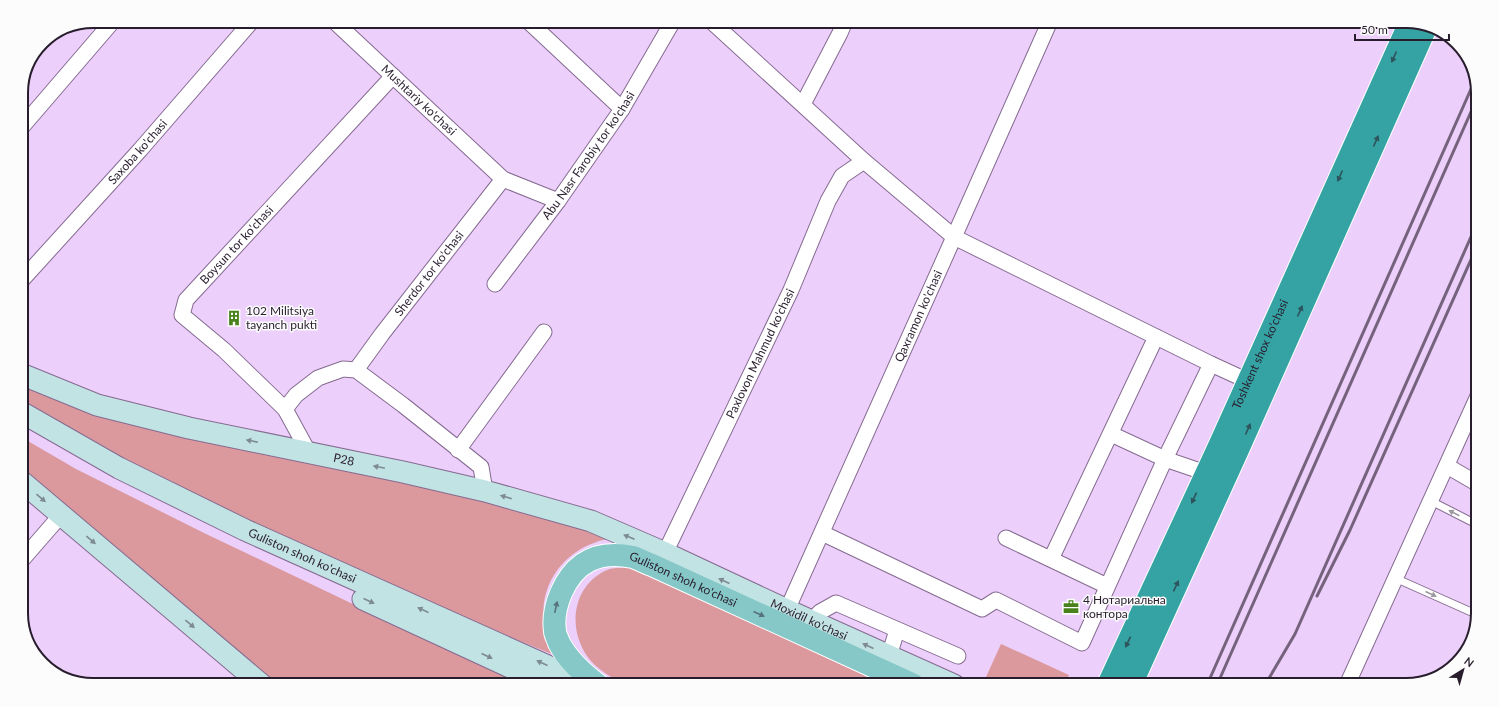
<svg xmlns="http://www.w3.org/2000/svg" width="1499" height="706" font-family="Lato,sans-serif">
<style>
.green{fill:#db999d}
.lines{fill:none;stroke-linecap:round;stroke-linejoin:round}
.lane-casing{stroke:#856b91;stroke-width:9}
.street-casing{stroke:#856b91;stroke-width:17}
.secondary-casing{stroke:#856b91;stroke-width:23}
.primary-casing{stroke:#fff;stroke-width:24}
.highway-casing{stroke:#fff;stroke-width:24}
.lane{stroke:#fff;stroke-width:7}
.street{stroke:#fff;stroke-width:15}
.secondary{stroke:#c2e3e3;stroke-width:21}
.primary{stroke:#86c8c8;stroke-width:22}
.highway{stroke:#35a3a3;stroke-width:22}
.rail{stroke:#75637d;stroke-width:3}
.oneway{fill:#2d535c}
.oneway2{fill:#7d8a91}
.oneway3{fill:#9e99a0}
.oneway4{fill:#57727a}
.labels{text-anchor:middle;stroke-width:3;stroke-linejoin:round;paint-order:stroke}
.street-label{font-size:12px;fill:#281d2d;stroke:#fcfcfc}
.poi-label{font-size:12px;fill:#281d2d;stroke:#fcfcfc;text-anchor:start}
.rim{fill:none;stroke:#281d2d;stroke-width:2}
</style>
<rect width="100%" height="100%" fill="#eccffa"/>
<g class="green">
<path d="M21,383L322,460L590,526L615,538C608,539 600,540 594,543C562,554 540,586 544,619C545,631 551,644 554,655L379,583L166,481L21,403Z"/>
<path d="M21,437L76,469L204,533L380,617L535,685H276L21,467Z"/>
<path d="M632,567L649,574L885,685H626C612,678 596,669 587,656C567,627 573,585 607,570C614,567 624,568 632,567Z"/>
<path d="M1001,644L1069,675L1064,685H1005L986,677Z"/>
</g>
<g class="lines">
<defs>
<g id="lane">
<path d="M1431,501L1478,525"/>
<path d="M1395,578L1478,615"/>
</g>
<g id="street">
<path id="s1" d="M334,21L503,179L558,201"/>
<path d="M528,21L622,109"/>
<path d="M711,21L864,161L954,237L1211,364L1248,381"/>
<path d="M803,104L840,33L845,21"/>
<path d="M21,128L113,21"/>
<path id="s2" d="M21,281L140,150L252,21"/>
<path id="s3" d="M495,284L558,201L622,109L673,21"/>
<path id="s4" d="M356,370L382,334L503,179"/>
<path d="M285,409L296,395L318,378L343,369L356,370L403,405L481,467L485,491"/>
<path d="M1111,434L1165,459L1206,473"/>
<path d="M458,450L544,332"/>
<path id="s5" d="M309,453L285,409L224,350L182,315L186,300L393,76"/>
<path d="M1447,466L1478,484"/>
<path d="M822,533L982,609L996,600L1082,643L1165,459L1211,364"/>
<path d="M1006,538L1107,586"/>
<path id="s6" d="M665,553L791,290L828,201L842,176L864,161"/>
<path d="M1051,559L1156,337"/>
<path d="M21,561L61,515"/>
<path id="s7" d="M787,610L954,237L1050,21"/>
<path d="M811,621L820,612L836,603L958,656"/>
<path d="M889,656L897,630"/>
<path d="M1347,685L1478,396"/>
</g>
<g id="secondary">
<path id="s8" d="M21,374L97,405L189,428L403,472L485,491L591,521L665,553L787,610L954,685"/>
<path id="s9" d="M21,412L119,468L245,530L590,685"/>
<path d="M21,481L262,685"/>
<path d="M363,599L549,685"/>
</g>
<g id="primary">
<path id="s10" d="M598,685C582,673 568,660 559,643C558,639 555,635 555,631C553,618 556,605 561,593C575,561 599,550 633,557C639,559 646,563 652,565L914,685"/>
</g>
<g id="highway">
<path id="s11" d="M1108,685L1220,444L1410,22"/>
<path d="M1131,685L1237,452L1427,25"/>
</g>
</defs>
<use href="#lane" class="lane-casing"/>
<use href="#street" class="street-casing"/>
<use href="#secondary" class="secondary-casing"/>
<use href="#primary" class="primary-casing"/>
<use href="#highway" class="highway-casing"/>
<use href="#lane" class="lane"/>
<use href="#street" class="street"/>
<use href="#secondary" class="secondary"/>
<use href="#primary" class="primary"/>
<use href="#highway" class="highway"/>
<g class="rail">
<path d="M1317,596L1350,530L1478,244"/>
<path d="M1207,685L1475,80"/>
<path d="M1217,685L1478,96"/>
<path d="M1265,685L1295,634L1478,221"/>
</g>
</g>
<defs><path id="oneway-solid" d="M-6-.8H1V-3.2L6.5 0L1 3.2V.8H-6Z"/></defs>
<g class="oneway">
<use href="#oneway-solid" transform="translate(1394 57) rotate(114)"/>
<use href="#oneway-solid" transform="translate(1376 141) rotate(-66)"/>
<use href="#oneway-solid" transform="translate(1340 176) rotate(114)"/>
<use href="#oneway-solid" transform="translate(1300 311) rotate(-66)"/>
<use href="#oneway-solid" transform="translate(1248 429) rotate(-66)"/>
<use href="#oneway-solid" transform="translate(1194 498) rotate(115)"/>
<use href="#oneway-solid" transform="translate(1176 586) rotate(-65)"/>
<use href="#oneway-solid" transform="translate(1128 642) rotate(115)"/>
</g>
<g class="oneway2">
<use href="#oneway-solid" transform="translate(252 441) rotate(-168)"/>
<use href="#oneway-solid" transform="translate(379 467) rotate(-168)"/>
<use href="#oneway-solid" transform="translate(506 497) rotate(-164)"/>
<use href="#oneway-solid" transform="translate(41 498) rotate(41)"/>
<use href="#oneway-solid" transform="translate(629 537) rotate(-157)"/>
<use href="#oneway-solid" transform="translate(91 540) rotate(40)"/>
<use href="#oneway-solid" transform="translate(724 581) rotate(-155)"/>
<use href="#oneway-solid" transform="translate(369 601) rotate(25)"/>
<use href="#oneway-solid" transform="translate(423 610) rotate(-156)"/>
<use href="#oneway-solid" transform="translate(190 624) rotate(40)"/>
<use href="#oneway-solid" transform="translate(868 646) rotate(-156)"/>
<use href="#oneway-solid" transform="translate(487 656) rotate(25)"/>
<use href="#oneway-solid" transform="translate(542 663) rotate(-156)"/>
</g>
<g class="oneway3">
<use href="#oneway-solid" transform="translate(1454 513) rotate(-153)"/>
<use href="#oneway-solid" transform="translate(1431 594) rotate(24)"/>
</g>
<g class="oneway4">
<use href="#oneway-solid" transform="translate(556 607) rotate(-78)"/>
<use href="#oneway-solid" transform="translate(759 614) rotate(24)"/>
</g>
<defs>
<symbol id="building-bare" viewBox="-9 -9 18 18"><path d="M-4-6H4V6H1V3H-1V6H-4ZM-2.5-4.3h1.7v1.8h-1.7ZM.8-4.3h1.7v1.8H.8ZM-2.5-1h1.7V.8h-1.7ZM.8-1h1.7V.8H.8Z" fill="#49821c" stroke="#fcfcfc" stroke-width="2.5" paint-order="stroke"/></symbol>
<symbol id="office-bare" viewBox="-9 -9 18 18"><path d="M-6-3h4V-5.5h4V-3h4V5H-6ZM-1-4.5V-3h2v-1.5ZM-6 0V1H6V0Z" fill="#49821c" stroke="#fcfcfc" stroke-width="2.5" paint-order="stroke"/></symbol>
</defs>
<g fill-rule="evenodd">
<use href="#building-bare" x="223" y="307" width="22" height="22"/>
<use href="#office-bare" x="1060" y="596" width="22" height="22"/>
</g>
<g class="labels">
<g class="street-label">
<text dy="4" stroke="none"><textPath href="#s1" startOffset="116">Mushtariy ko'chasi</textPath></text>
<text dy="4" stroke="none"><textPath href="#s2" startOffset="174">Saxoba ko'chasi</textPath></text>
<text dy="4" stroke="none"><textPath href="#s3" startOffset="159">Abu Nasr Farobiy tor ko'chasi</textPath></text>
<text dy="4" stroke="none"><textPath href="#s5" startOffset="280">Boysun tor ko'chasi</textPath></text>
<text dy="4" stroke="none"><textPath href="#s4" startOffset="121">Sherdor tor ko'chasi</textPath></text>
<text dy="4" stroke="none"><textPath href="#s7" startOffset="322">Qaxramon ko'chasi</textPath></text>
<text dy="4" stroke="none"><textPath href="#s6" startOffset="221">Paxlovon Mahmud ko'chasi</textPath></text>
<text dy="4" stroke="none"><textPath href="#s11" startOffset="364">Toshkent shox ko'chasi</textPath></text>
<text dy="4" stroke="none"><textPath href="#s8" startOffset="335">Р28</textPath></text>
<text dy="4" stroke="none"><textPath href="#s9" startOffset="316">Guliston shoh ko'chasi</textPath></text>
<text dy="4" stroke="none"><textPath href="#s10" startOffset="253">Guliston shoh ko'chasi</textPath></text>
<text dy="4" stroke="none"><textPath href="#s8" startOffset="829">Moxidil ko'chasi</textPath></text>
</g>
<g class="poi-label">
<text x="246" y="315">102 Militsiya<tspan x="246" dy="14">tayanch pukti</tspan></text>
<text x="1083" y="604">4 Нотариальна<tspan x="1083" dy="14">контора</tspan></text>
</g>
</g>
<path d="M0 0H1499V706H0ZM93 28H1406A65 65 0 0 1 1471 93V613A65 65 0 0 1 1406 678H93A65 65 0 0 1 28 613V93A65 65 0 0 1 93 28Z" fill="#fcfcfc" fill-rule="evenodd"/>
<path class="rim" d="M93 28H1406A65 65 0 0 1 1471 93V613A65 65 0 0 1 1406 678H93A65 65 0 0 1 28 613V93A65 65 0 0 1 93 28Z"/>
<g transform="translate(1463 670) rotate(37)" stroke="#fcfcfc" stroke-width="3" paint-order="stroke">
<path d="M0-3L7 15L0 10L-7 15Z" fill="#281d2d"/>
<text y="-6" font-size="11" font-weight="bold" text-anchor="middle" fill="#281d2d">N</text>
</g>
<path d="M1355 34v6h94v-6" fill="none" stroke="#281d2d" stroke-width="2"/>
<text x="1361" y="34" font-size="12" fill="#281d2d" stroke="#fcfcfc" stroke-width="3" paint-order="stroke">50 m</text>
</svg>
